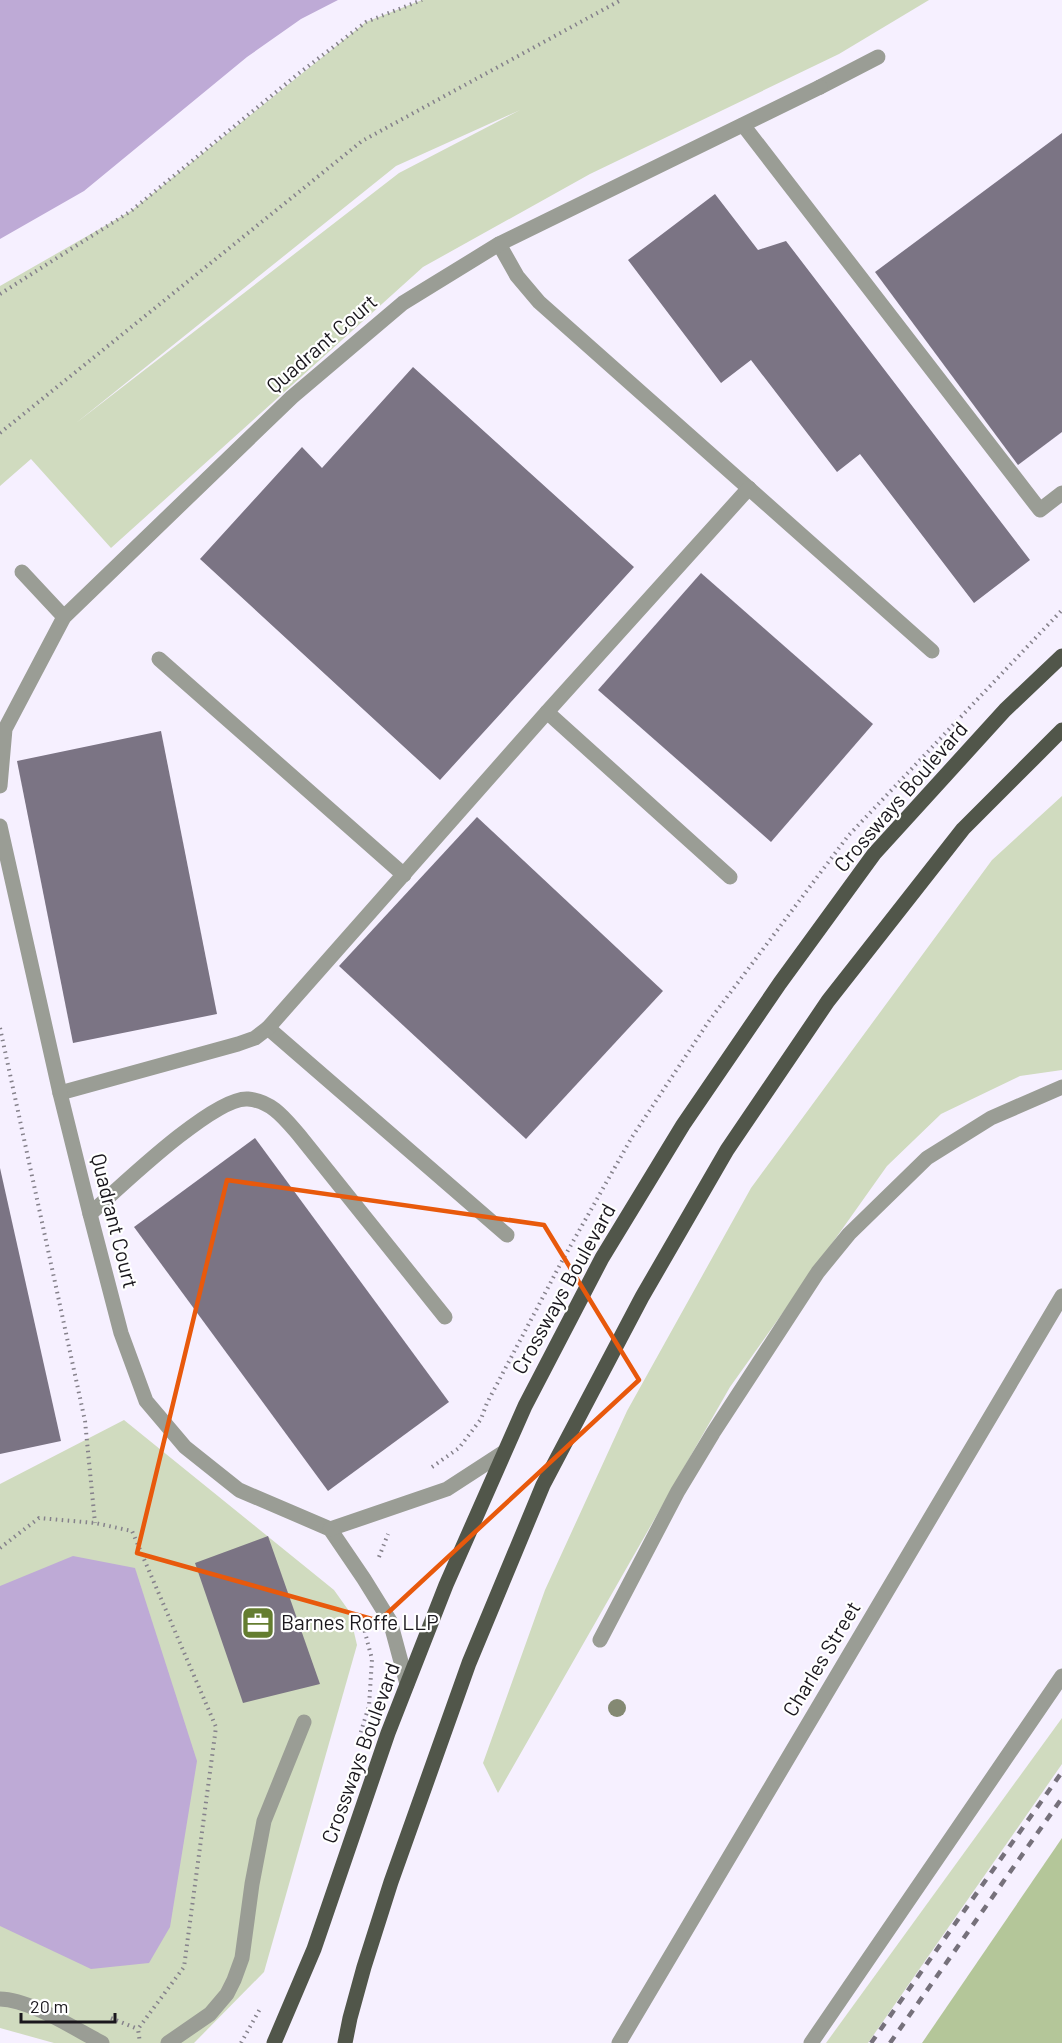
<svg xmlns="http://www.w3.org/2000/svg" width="1062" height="2043" font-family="Barlow,sans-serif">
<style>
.green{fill:#d0dbbf;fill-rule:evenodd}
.forest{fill:#b4c699}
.water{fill:#beaad6}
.building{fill:#7b7484}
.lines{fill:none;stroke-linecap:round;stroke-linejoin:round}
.path{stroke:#85818b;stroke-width:4;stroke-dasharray:1.5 4.5;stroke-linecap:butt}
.service{stroke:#9a9d95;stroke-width:15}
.minor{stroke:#9a9d95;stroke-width:15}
.primary{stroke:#51564a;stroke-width:15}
.rail{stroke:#76717b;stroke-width:4.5;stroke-dasharray:8 8;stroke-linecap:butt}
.tree{fill:#848973}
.marked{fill:none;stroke:#e8590c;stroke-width:4.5;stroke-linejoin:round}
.labels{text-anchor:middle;stroke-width:4.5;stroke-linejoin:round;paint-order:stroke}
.street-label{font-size:21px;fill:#1a171d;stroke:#fff}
.poi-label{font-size:21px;fill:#1a171d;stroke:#fff;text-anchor:start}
</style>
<rect width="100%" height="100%" fill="#f6f0ff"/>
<g class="green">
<path d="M422,0H929L839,54L590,174L423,267L111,548L31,459L0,486V286L131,211L366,22ZM520,110L399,173L76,423L396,166Z"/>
<path d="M1062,796V1070L1020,1076L941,1114L887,1166L730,1387L498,1793L483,1763L545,1590L627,1411L751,1188L992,860Z"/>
<path d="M124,1420L334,1590L349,1611L357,1645L264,1972L194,2043H54L0,2028V1484Z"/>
<path d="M1062,1718V1764L868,2043H826Z"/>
</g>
<path class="forest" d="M1062,1838V2043H922Z"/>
<g class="water">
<path d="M0,0H338L301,19L247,57L84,191L0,239Z"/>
<path d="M73,1556L135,1568L197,1761L170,1927L149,1963L91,1969L0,1926V1586Z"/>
</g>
<g class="building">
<path d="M1062,133V432L1018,465L875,272Z"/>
<path d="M715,194L758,250L786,241L1030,560L974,603L860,454L837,472L751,360L721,383L628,260Z"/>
<path d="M413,367L634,567L440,780L200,559L302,447L322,468Z"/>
<path d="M701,573L873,724L771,842L598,690Z"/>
<path d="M161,731L217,1014L73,1043L17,761Z"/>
<path d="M477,817L663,991L526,1139L339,966Z"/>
<path d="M255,1138L449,1402L328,1491L134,1227Z"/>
<path d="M0,1168L61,1441L0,1454Z"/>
<path d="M268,1536L320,1684L243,1703L195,1563Z"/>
</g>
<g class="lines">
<g class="path">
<path d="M0,294L131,211L298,74L366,22L422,0"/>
<path d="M0,433L362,141L621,0"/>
<path d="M0,1028L85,1421L95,1523"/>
<path d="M432,1467L459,1448L481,1419L487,1403L562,1261L632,1137L709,1021L848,836L1062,610"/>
<path d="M0,1548L39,1518L95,1523L132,1531L216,1727L184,1967L138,2029L140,2043"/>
<path d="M379,1557L388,1534"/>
<path d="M359,1738L369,1706L372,1659L363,1625"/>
<path d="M111,2018L138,2029"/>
<path d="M241,2043L261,2007"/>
</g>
<g class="service">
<path d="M820,87L878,57"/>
<path d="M743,125L1040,510L1062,493"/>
<path d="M499,244L517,276L539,302L932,651"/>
<path d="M22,572L64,617"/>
<path d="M159,659L404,875"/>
<path d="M547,712L730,877"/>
<path d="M268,1028L507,1235"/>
<path d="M60,1093L238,1044L255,1038L268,1028L547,712L749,488"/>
<path d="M90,1214C118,1189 214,1096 248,1099C272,1101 285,1119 299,1135L445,1317"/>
<path d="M600,1640L678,1491L713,1433L818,1272L849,1234L927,1158L991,1118L1062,1087"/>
<path d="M0,1999C29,1999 75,2029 102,2043"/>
<path d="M168,2043L210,2014L227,1994L234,1980L242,1958L252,1884L264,1821L304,1722"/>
<path d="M811,2043L1062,1676"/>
</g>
<g class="minor">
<path d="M0,786L5,729L64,617L292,397L403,303L499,244L820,87"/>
<path d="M0,826L60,1093L90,1214L121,1333L146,1401L185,1447L239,1490L330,1529L364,1579L390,1621L407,1684"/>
<path d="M330,1529L447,1489L504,1452"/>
<path d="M619,2043L1062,1296"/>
</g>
<g class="primary">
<path d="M274,2043L314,1949L388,1733L446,1585L525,1406L602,1258L683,1125L780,983L874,854L1005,710L1062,656"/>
<path d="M345,2043L350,2018L364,1967L391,1882L469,1663L543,1485L642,1297L727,1150L828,1001L963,829L1062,730"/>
</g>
<g class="rail">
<path d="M871,2043L1062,1772"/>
<path d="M890,2043L1062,1798"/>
</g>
</g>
<circle class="tree" cx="617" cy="1708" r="9"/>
<path class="marked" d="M227,1180L544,1225L639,1380L379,1621L137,1553Z"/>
<defs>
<symbol id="office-square" viewBox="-11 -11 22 22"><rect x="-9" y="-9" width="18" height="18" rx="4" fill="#647d30" stroke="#fff"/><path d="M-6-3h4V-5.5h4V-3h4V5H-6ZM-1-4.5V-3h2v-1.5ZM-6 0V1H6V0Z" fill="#fff"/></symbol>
</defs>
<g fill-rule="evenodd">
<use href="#office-square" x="239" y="1604" width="38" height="38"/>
</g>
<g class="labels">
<g class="street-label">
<text transform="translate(322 344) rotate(-41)" y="7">Quadrant Court</text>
<text transform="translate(901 797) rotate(-49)" y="7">Crossways Boulevard</text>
<text transform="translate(114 1221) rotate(76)" y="7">Quadrant Court</text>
<text transform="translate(564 1289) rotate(-61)" y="7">Crossways Boulevard</text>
<text transform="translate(822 1659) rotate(-59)" y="7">Charles Street</text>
<text transform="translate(361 1753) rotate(-70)" y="7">Crossways Boulevard</text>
</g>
<g class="poi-label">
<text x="281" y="1630">Barnes Roffe LLP</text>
</g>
</g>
<path d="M21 2013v9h94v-9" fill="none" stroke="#1a171d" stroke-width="3"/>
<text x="30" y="2013" font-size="18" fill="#1a171d" stroke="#ffffff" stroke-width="4.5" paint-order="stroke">20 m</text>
</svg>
